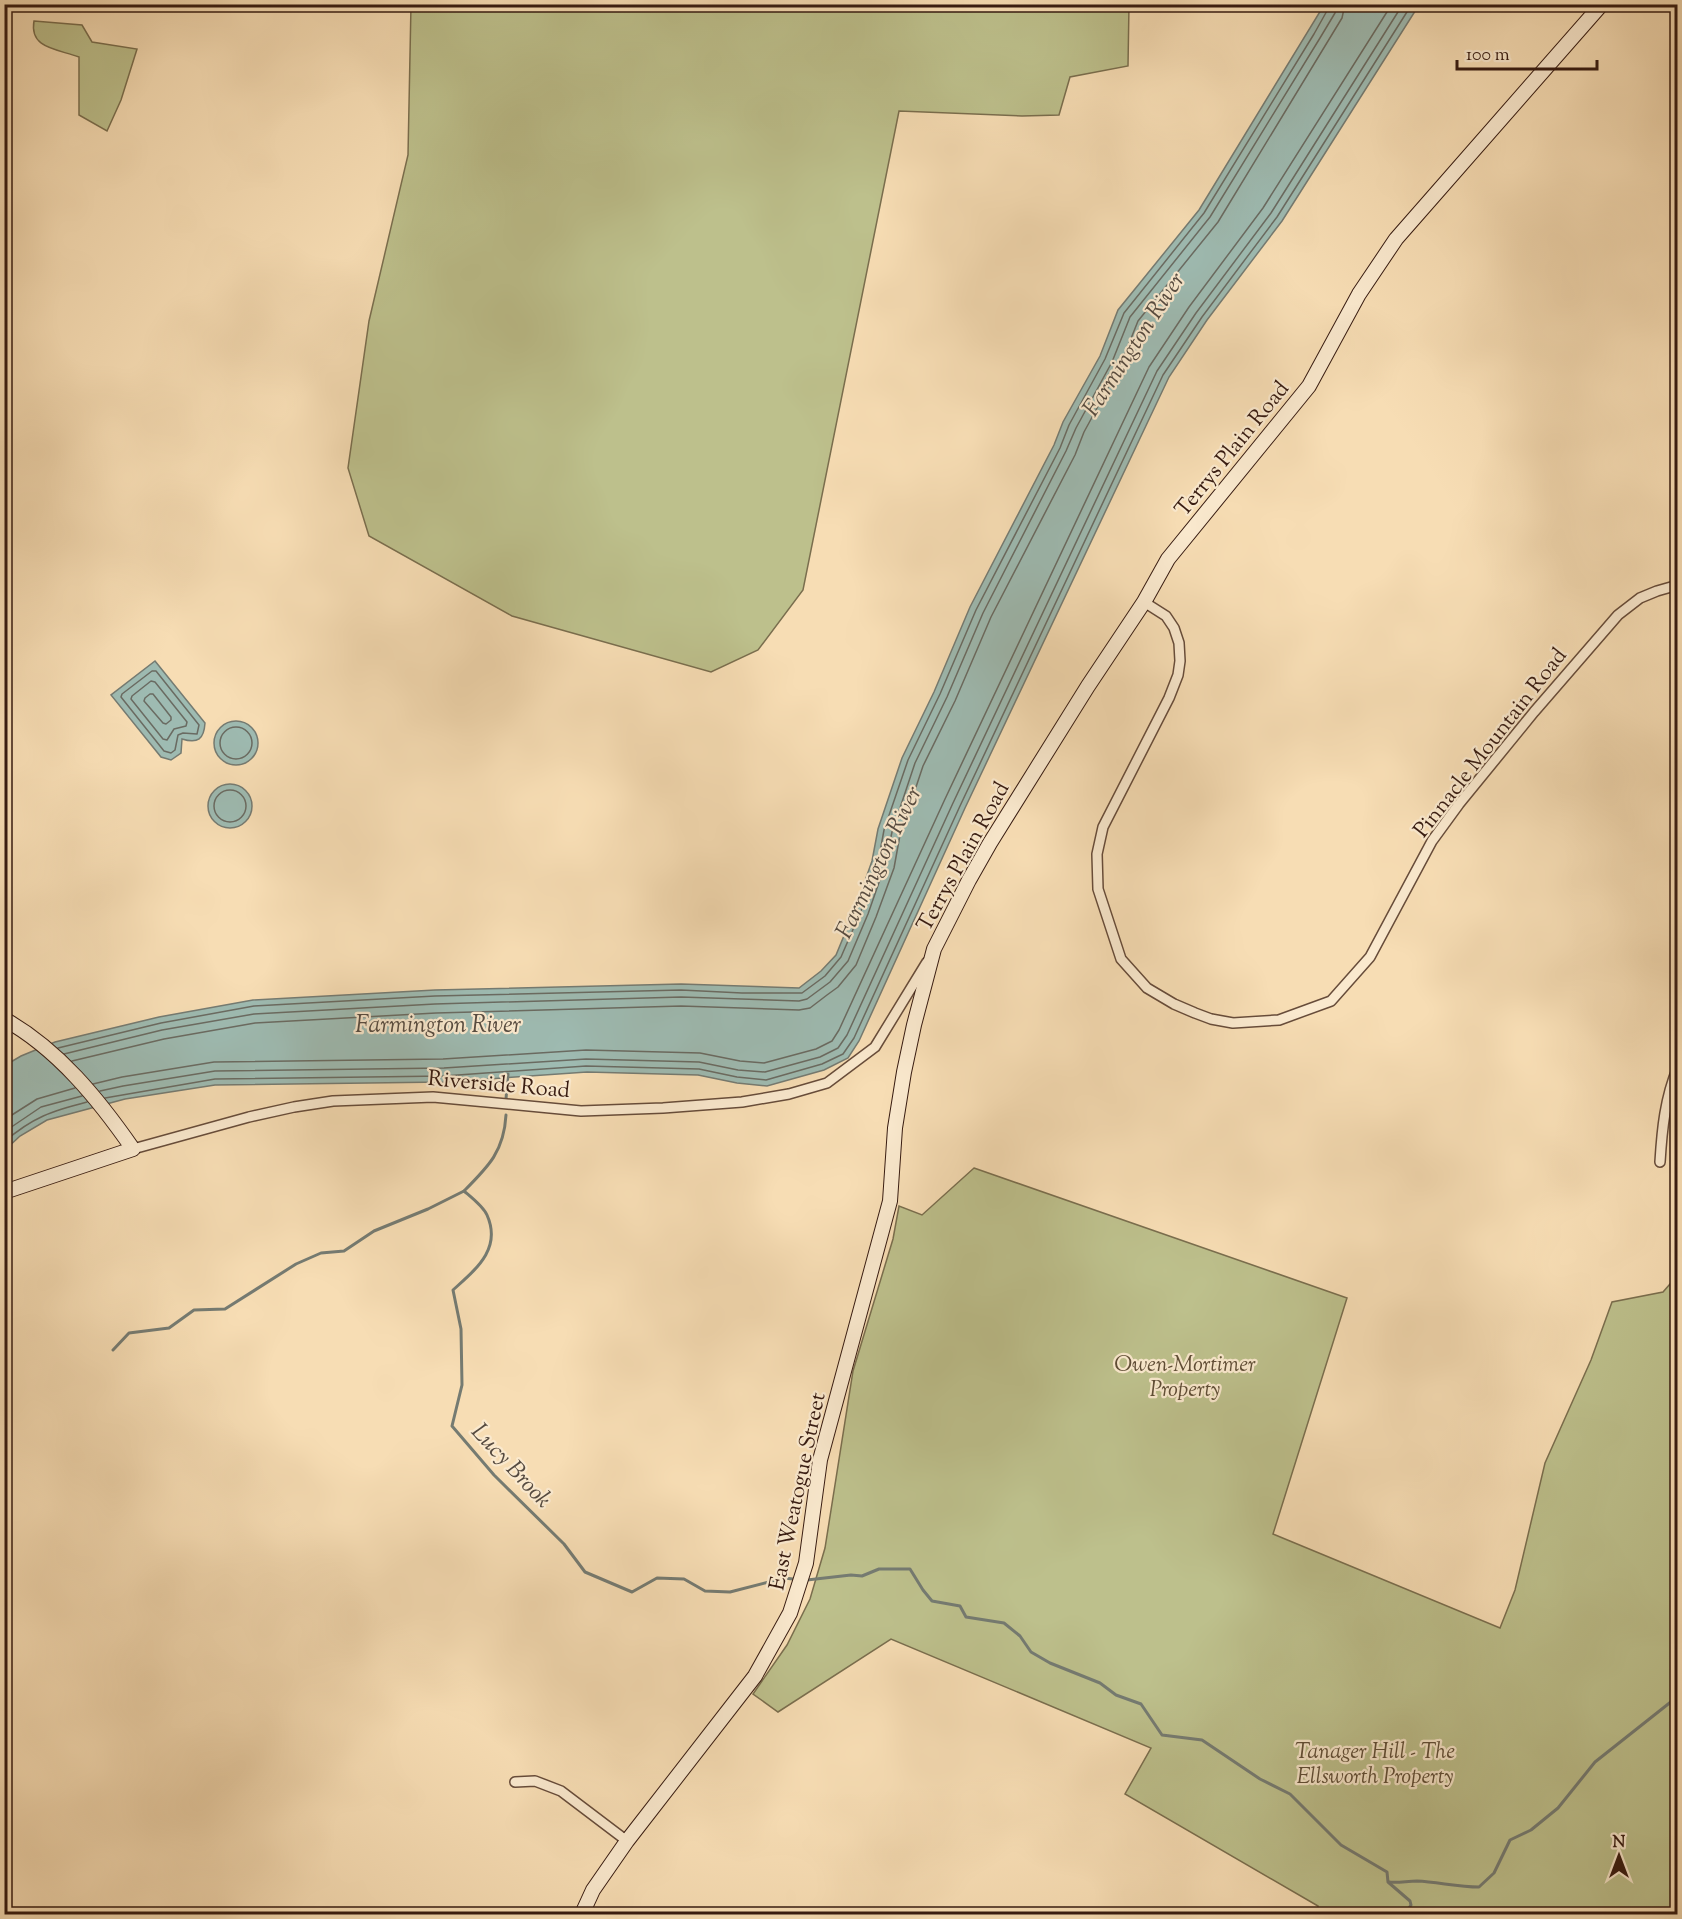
<svg xmlns="http://www.w3.org/2000/svg" width="1682" height="1919" font-family="'Sorts Mill Goudy',serif">
<style>
.green{fill:#bdc08c;stroke:#7a6e4e;stroke-width:1.5}
.water{fill:#9ebbb2;stroke:#757b72;stroke-width:1.5}
.lines{fill:none;stroke-linecap:round;stroke-linejoin:round}
.shore{stroke:#6a6b62;stroke-width:1.5}
.stream{stroke:#757b72;stroke-width:3}
.street-casing{stroke:#674c3a;stroke-width:12}
.secondary-casing{stroke:#371b11;stroke-width:16}
.street{stroke:#fae9ce;stroke-width:9}
.secondary{stroke:#fae9ce;stroke-width:14}
.labels{text-anchor:middle;stroke-width:4.5;stroke-linejoin:round;paint-order:stroke}
.street-label{font-size:22px;fill:#371b11;stroke:#fae9ce}
.park-label{font-size:22px;font-style:italic;fill:#5f4d36;stroke:#fae9ce}
.water-label{font-size:24px;font-style:italic;fill:#564b41;stroke:#fae9ce}
</style>
<rect width="100%" height="100%" fill="#f7ddb4"/>
<filter id="stains"><feTurbulence type="fractalNoise" baseFrequency=".00333" numOctaves="4"/><feColorMatrix values="0 0 0 0 .2 0 0 0 0 .09 0 0 0 0 .02 0 0 0 .5 -.17"/></filter>
<radialGradient id="worn" r=".72"><stop offset=".6" stop-color="#630" stop-opacity="0"/><stop offset="1" stop-color="#630" stop-opacity=".3"/></radialGradient>
<g class="green">
<path d="M411,5H1129L1128,66L1070,77L1059,115L1022,116L899,111L803,590L758,650L711,672L512,616L369,536L348,468L369,321L408,155Z"/>
<path d="M34,21L82,25L92,42L137,49L121,100L107,131L79,115V57C58,49 29,49 34,21Z"/>
<path d="M974,1168L1347,1298L1273,1534L1500,1628L1515,1590L1545,1463L1591,1360L1612,1302L1663,1292L1677,1276V1914H1317L1318,1906L1125,1794L1151,1748L891,1639L778,1712L753,1694L787,1645L810,1599L825,1548L853,1371L893,1239L899,1206L922,1215Z"/>
</g>
<g class="water">
<path d="M1324,5H1419L1282,221L1207,320L1169,377L965,808L859,1041L848,1058L824,1070L767,1086L737,1083L698,1075L587,1072L444,1082L215,1085L125,1099L47,1120L20,1136L5,1150L4,1066L21,1056L55,1042L159,1017L253,1000L435,990L681,984L799,988L821,971L836,955L855,909L872,861L878,829L902,758L934,692L970,607L1054,445L1063,422L1100,356L1118,310L1199,210Z"/>
<path d="M155,661L205,723C204,739 198,744 182,739L181,753L171,760L161,757L111,695Z"/>
<circle cx="236" cy="743" r="22"/>
<circle cx="230" cy="806" r="22"/>
</g>
<g class="lines">
<g class="shore">
<path d="M152,671H156L199,725L197,734L183,733L178,735L175,750L171,753L164,751L121,697L122,694Z"/>
<path d="M151,681L155,682L187,722L186,726L174,729L167,740L163,739L131,699L132,696Z"/>
<path d="M150,694H153L171,717V720L166,724L163,723L144,701L145,698Z"/>
<circle cx="236" cy="743" r="16"/>
<circle cx="230" cy="806" r="16"/>
<path d="M58,1048L161,1023L254,1006L435,996L681,990L742,993H802L825,976L841,957L861,911L878,863L884,830L908,760L940,694L976,610L1060,448L1069,425L1105,359L1124,313L1204,213L1314,34L1328,9L1329,4"/>
<path d="M64,1054L162,1030L254,1014L435,1004L681,997L799,1001L807,999L830,982L848,961L868,914L885,865L892,832L915,763L947,697L983,613L1066,451L1076,428L1112,362L1130,317L1210,217L1320,38L1335,13L1336,4"/>
<path d="M72,1061L164,1039L255,1023L436,1013L681,1006L799,1010L810,1008L827,995L838,987L856,965L876,917L894,868L900,835L923,766L955,701L991,617L1075,455L1084,432L1120,366L1138,321L1218,222L1342,18L1345,4"/>
<path d="M93,1084L122,1077L214,1062L443,1059L586,1050L700,1053L740,1061L764,1063L816,1049L832,1041L839,1030L945,799L1149,367L1189,307L1263,208L1392,4"/>
<path d="M100,1091L123,1086L215,1071L444,1068L586,1059L699,1062L738,1070L765,1072L820,1057L838,1048L847,1035L953,803L1157,371L1196,313L1271,213L1403,4"/>
<path d="M105,1098L215,1079L444,1076L586,1066L699,1069L737,1077L766,1080L822,1064L843,1054L854,1038L960,806L1163,375L1202,317L1277,217L1412,4"/>
<path d="M4,1120L37,1099L75,1088"/>
<path d="M4,1132L41,1107L82,1096"/>
<path d="M4,1142C33,1117 52,1111 87,1102"/>
</g>
<g class="stream">
<path d="M506,1099L508,1074"/>
<path d="M506,1115C504,1151 489,1166 464,1191C471,1197 483,1206 487,1215C502,1249 476,1269 453,1290L461,1329L462,1385L452,1426L494,1475L564,1544L585,1572L632,1592L657,1578L684,1579L705,1591L730,1592L784,1578L793,1579"/>
<path d="M113,1350L129,1333L169,1328L194,1310L225,1309L296,1264L321,1253L344,1251L374,1231L428,1209L464,1191"/>
<path d="M807,1580L851,1575L862,1576L879,1569H910L923,1590L932,1601L960,1606L966,1617L1004,1623L1020,1636L1031,1652L1050,1663L1100,1683L1116,1695L1141,1704L1162,1735L1202,1740L1260,1779L1290,1794L1341,1845L1387,1872L1388,1882L1410,1901L1411,1905L1405,1914"/>
<path d="M1389,1882C1399,1883 1407,1881 1417,1881C1438,1882 1458,1887 1479,1887L1494,1873L1510,1840L1531,1830L1558,1808L1595,1762L1672,1701L1678,1677"/>
</g>
<defs>
<g id="street">
<path d="M1144,602L1166,616L1174,628L1179,643L1180,661L1178,675L1169,698L1103,827L1097,854L1098,889L1121,959L1147,988L1174,1004L1195,1013L1211,1019L1233,1023L1279,1020L1331,1001L1370,957L1432,841L1459,804L1534,712L1618,615L1640,598L1657,591L1678,585"/>
<path d="M133,1149L249,1117L294,1107L333,1101L433,1097L581,1111L663,1108L742,1102L789,1094L827,1083L875,1047L927,962"/>
<path d="M1660,1162C1662,1129 1665,1098 1678,1067"/>
<path d="M515,1782L535,1781L561,1791L627,1841"/>
</g>
<g id="secondary">
<path d="M4,1019C58,1049 99,1100 133,1149L4,1192"/>
<path d="M582,1914L593,1890L627,1841L755,1676L790,1613L806,1563L820,1460L890,1201L895,1128L904,1072L914,1025L934,949L969,880L990,843L1088,686L1144,602L1168,559L1309,386L1359,294L1396,239L1602,4"/>
</g>
</defs>
<use href="#street" class="street-casing"/>
<use href="#secondary" class="secondary-casing"/>
<use href="#street" class="street"/>
<use href="#secondary" class="secondary"/>
</g>
<g class="labels">
<g class="street-label">
<text transform="translate(1231 448) rotate(-51)" y="8">Terrys Plain Road</text>
<text transform="translate(1489 742) rotate(-52)" y="8">Pinnacle Mountain Road</text>
<text transform="translate(962 856) rotate(-61)" y="8">Terrys Plain Road</text>
<text transform="translate(499 1083) rotate(5)" y="8">Riverside Road</text>
<text transform="translate(796 1491) rotate(-78)" y="8">East Weatogue Street</text>
</g>
<g class="park-label">
<text x="1185" y="1371">Owen-Mortimer<tspan x="1185" dy="25">Property</tspan></text>
<text x="1375" y="1758">Tanager Hill - The<tspan x="1375" dy="25">Ellsworth Property</tspan></text>
</g>
<g class="water-label">
<text transform="translate(1133 344) rotate(-57)" y="8">Farmington River</text>
<text transform="translate(878 862) rotate(-64)" y="8">Farmington River</text>
<text x="438" y="1032">Farmington River</text>
<text transform="translate(512 1465) rotate(47)" y="8">Lucy Brook</text>
</g>
</g>
<rect width="1682" height="1919" fill="none" stroke="#f7ddb4" stroke-width="24"/>
<rect x="6" y="6" width="1670" height="1907" fill="none" stroke="#371b11" stroke-width="3"/>
<rect x="12" y="12" width="1658" height="1895" fill="none" stroke="#371b11" stroke-width="1.5"/>
<g transform="translate(1619 1856)" stroke="#fae9ce" stroke-width="4.5" paint-order="stroke">
<path d="M0-4.5L10 22L0 15L-10 22Z" fill="#371b11"/>
<text y="-9" font-size="16" font-weight="bold" text-anchor="middle" fill="#371b11">N</text>
</g>
<path d="M1457 60v9h140v-9" fill="none" stroke="#371b11" stroke-width="3"/>
<text x="1466" y="60" font-size="18" fill="#371b11" stroke="#fae9ce" stroke-width="4.5" paint-order="stroke">100 m</text>
<rect width="100%" height="100%" filter="url(#stains)"/>
<rect width="100%" height="100%" fill="url(#worn)"/>
</svg>
